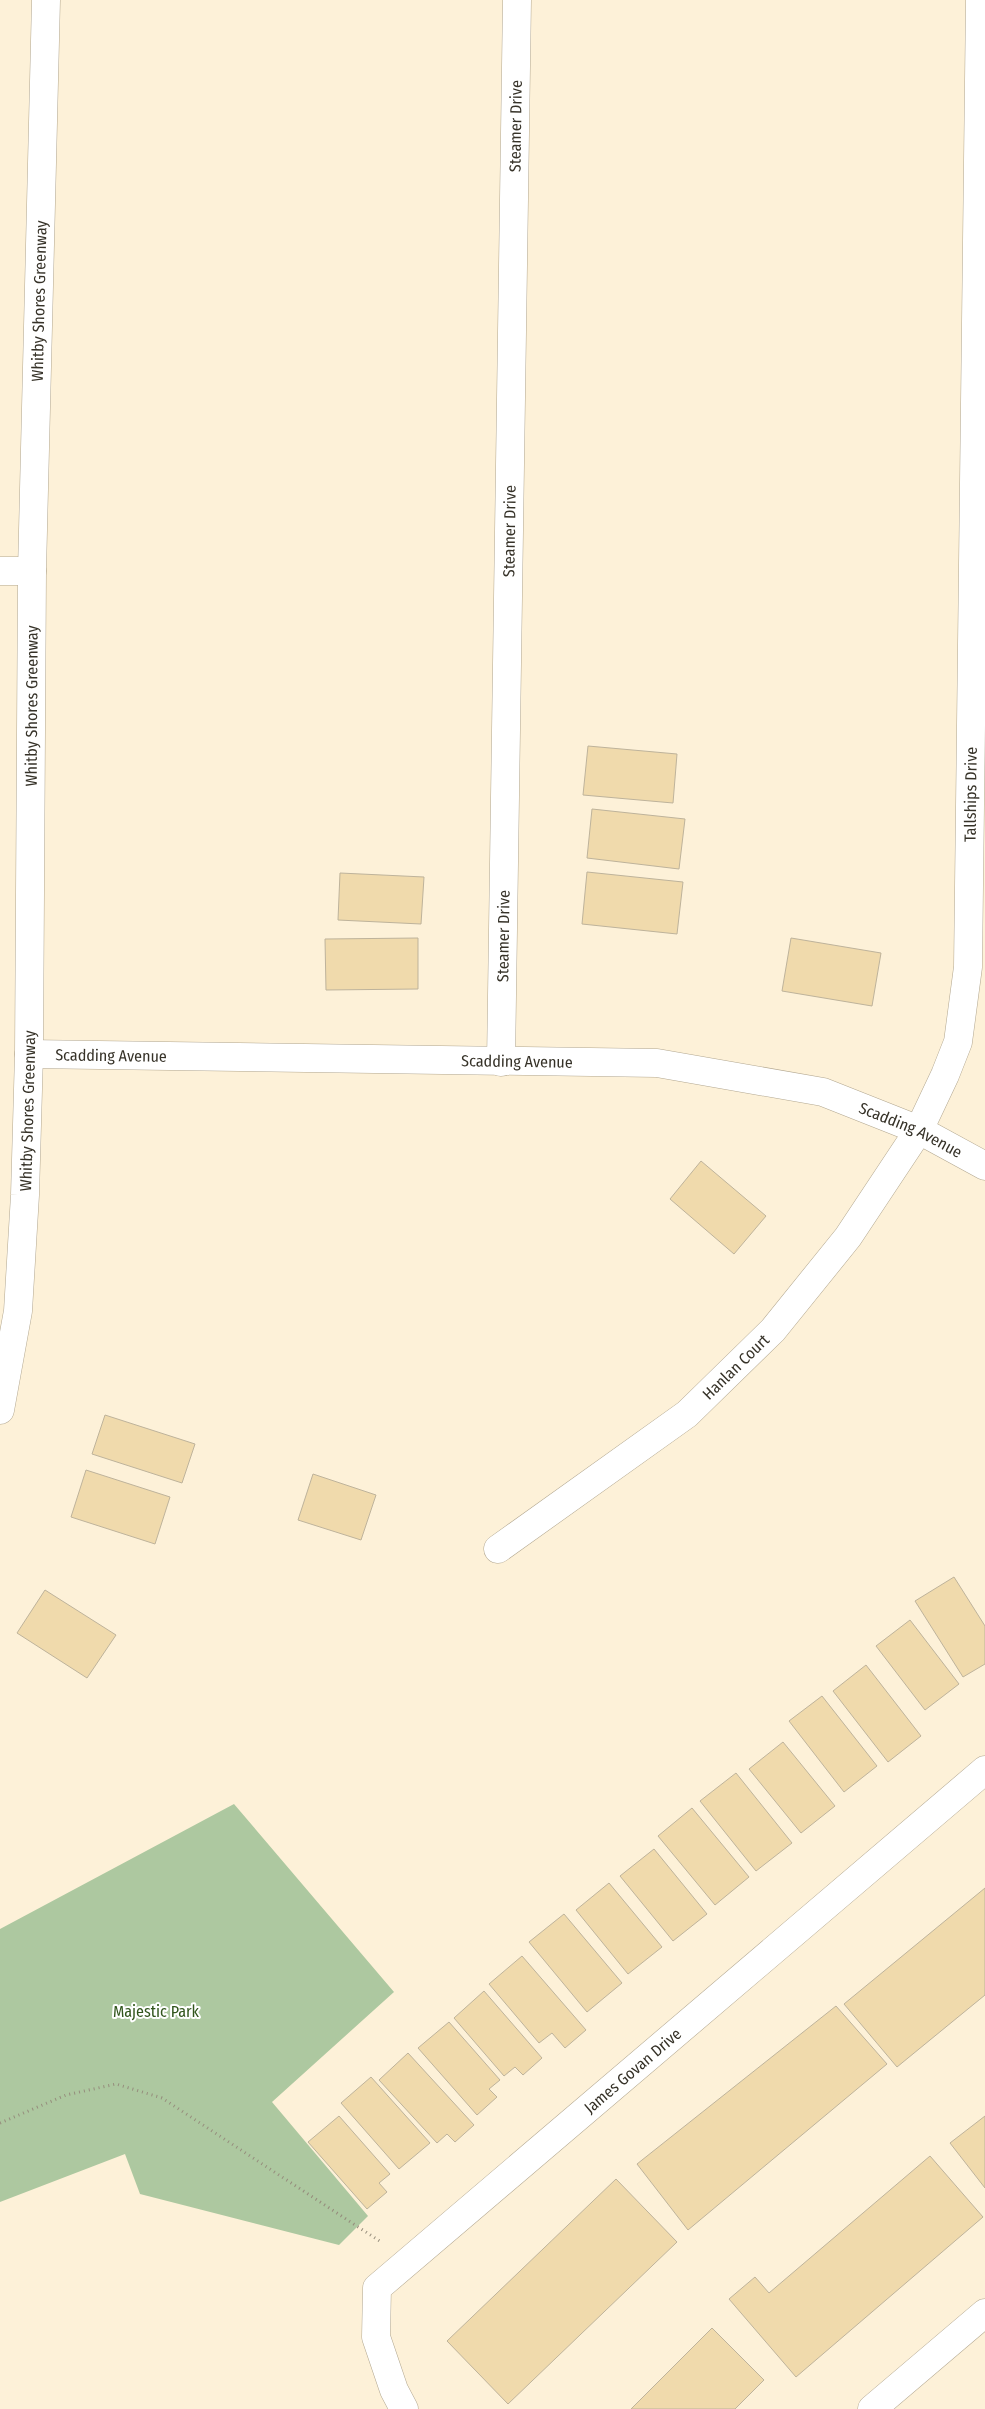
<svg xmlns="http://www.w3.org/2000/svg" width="985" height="2409" font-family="'Fira Sans Condensed',sans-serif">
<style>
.green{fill:#adc8a0}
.building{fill:#f0daac;stroke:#beb39b}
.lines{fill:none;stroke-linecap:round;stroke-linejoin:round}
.minor-casing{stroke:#b2a790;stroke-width:29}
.path{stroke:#958d7c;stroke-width:3;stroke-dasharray:1 4;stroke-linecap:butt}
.minor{stroke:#fff;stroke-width:28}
.labels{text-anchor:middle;stroke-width:4;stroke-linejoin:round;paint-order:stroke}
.street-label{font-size:16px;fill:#363228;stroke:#fff}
.park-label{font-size:16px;fill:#31551c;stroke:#fff}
</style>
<rect width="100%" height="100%" fill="#fdf1d8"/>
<path class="green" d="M234,1804L394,1992L272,2102L368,2216L339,2245L140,2194L125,2154L0,2202V1929Z"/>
<g class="building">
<path d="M588,746L677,754L673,803L583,795Z"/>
<path d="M592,809L685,819L679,869L587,858Z"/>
<path d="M587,872L683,882L677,934L582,924Z"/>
<path d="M340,873L424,877L421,924L338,920Z"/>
<path d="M418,938V989L326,990L325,939Z"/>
<path d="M791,938L881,953L872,1006L782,991Z"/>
<path d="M701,1161L766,1216L734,1254L670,1199Z"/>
<path d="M105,1415L195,1444L182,1483L92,1454Z"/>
<path d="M86,1470L170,1497L155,1544L71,1517Z"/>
<path d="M313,1474L376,1495L361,1540L298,1520Z"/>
<path d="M954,1577L985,1626V1664L963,1677L915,1601Z"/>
<path d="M45,1590L116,1635L87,1678L17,1633Z"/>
<path d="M910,1620L959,1684L925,1710L876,1646Z"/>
<path d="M866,1665L921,1736L888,1762L833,1691Z"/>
<path d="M822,1696L877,1766L844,1792L789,1721Z"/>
<path d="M783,1742L835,1806L801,1833L749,1769Z"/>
<path d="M736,1773L792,1843L756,1871L700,1801Z"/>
<path d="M692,1808L749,1877L715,1905L658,1836Z"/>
<path d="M654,1849L707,1914L673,1941L620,1876Z"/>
<path d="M609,1883L662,1947L628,1974L576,1910Z"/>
<path d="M985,1888V1995L897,2067L844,2004Z"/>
<path d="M564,1914L622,1983L587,2012L529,1942Z"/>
<path d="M522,1956L586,2030L565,2048L552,2033L539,2043L489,1984Z"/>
<path d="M484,1991L542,2058L523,2075L515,2067L504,2076L454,2018Z"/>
<path d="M836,2006L887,2064L688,2230L637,2164Z"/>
<path d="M449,2022L500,2080L489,2089L497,2097L477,2115L418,2048Z"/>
<path d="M408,2053L474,2125L455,2142L447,2134L437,2143L379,2080Z"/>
<path d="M371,2077L430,2143L399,2169L341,2103Z"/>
<path d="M339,2116L390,2174L379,2183L387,2192L367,2209L308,2142Z"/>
<path d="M985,2116V2188L950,2143Z"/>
<path d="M930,2156L983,2217L796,2377L729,2299L755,2277L769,2293Z"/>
<path d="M616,2179L677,2242L508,2404L447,2341Z"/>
<path d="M712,2328L764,2380L735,2409H631Z"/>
</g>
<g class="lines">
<defs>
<g id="minor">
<path d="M0,571H32"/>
<path id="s1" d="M29,1054L657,1063L823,1092L919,1130L985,1166"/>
<path id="s2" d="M501,1062L517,0"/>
<path id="s3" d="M0,1410L18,1311L25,1195L29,1054L32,571L46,0"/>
<path id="s4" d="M498,1549L687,1414L773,1330L848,1237L919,1130L945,1075L958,1042L968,967L980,0"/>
<path id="s5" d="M404,2409L394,2390L376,2337L377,2288L985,1770"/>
<path d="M872,2409L985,2313"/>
</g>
</defs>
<use href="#minor" class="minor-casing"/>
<path class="path" d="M0,2123L66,2095L116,2084L162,2098L381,2242"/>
<use href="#minor" class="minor"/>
</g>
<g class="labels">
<g class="street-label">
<text dy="6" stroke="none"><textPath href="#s2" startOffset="936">Steamer Drive</textPath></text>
<text dy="6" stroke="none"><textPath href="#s3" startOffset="1111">Whitby Shores Greenway</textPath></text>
<text dy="6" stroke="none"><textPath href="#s2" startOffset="531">Steamer Drive</textPath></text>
<text dy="6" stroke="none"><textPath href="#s3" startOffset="706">Whitby Shores Greenway</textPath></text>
<text dy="6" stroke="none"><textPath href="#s4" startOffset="945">Tallships Drive</textPath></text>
<text dy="6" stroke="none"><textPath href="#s2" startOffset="126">Steamer Drive</textPath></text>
<text dy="6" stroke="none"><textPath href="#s1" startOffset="82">Scadding Avenue</textPath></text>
<text dy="6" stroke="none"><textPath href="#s1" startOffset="488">Scadding Avenue</textPath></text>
<text dy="6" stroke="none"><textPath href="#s3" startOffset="301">Whitby Shores Greenway</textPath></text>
<text dy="6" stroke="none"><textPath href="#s1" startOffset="892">Scadding Avenue</textPath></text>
<text dy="6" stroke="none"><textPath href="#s4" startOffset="300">Hanlan Court</textPath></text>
<text dy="6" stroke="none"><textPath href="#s5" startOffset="462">James Govan Drive</textPath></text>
</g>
<g class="park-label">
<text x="156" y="2017">Majestic Park</text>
</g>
</g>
</svg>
